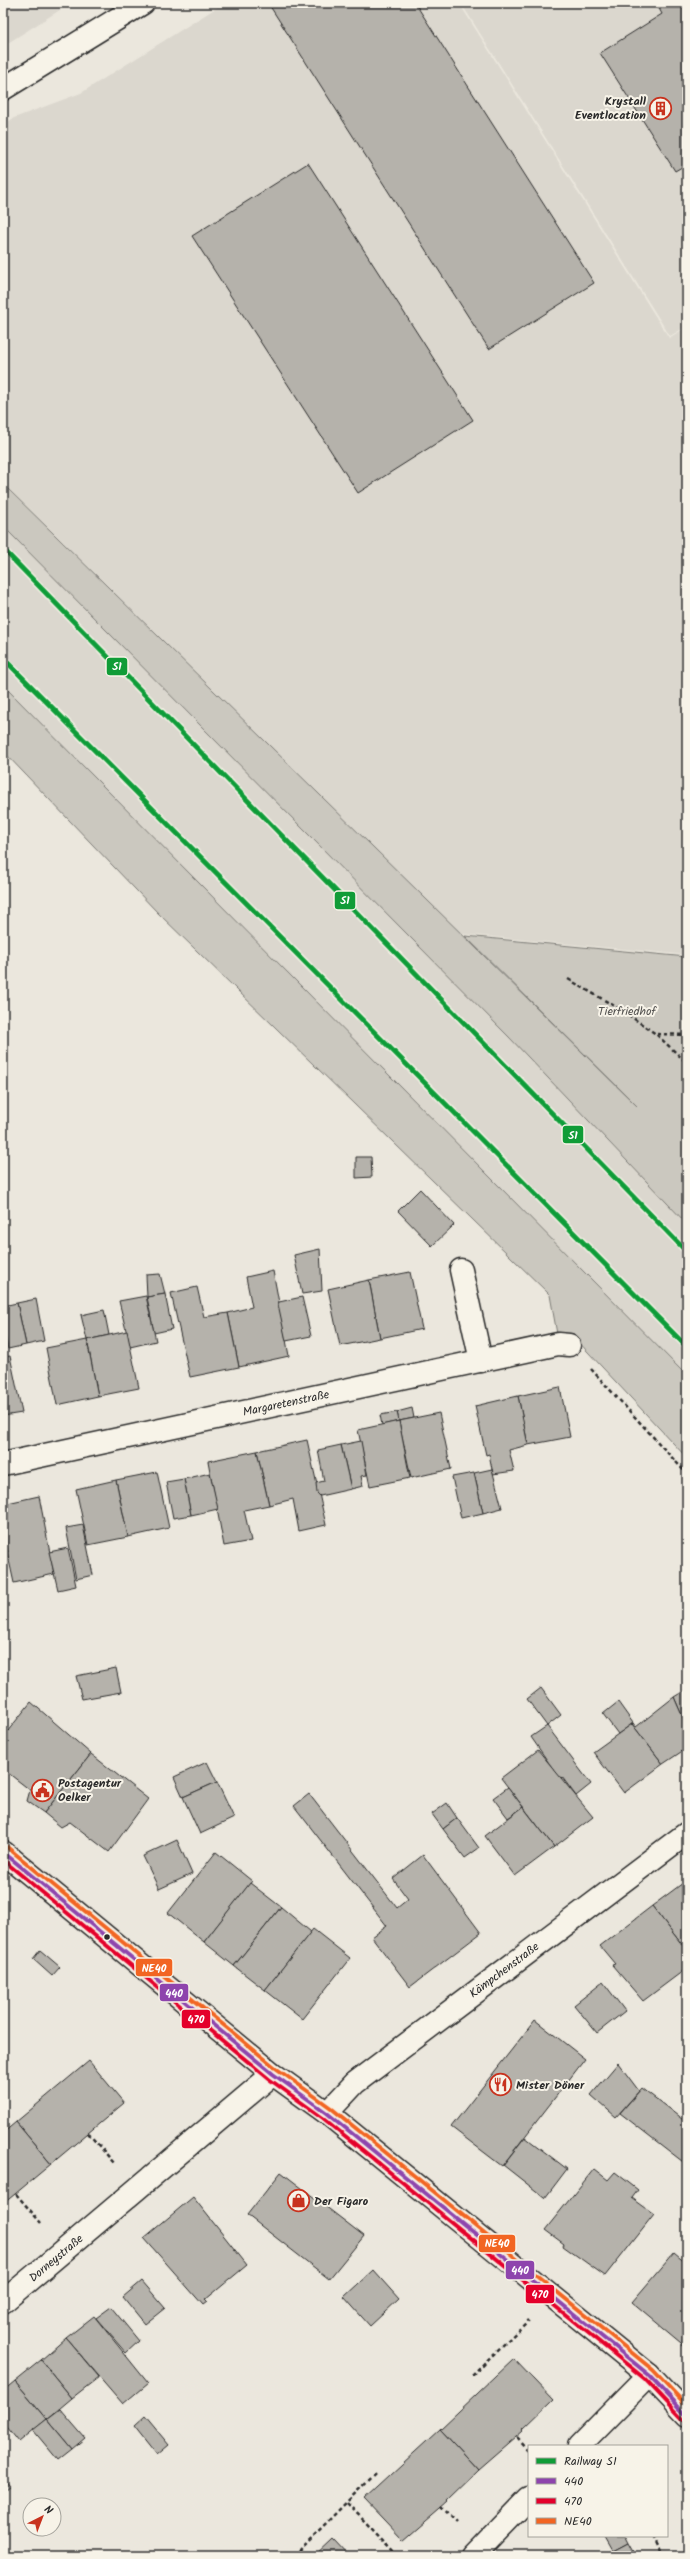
<svg xmlns="http://www.w3.org/2000/svg" width="690" height="2559" font-family="Kalam,sans-serif">
<style>
.built{fill:#dbd7ce}
.green{fill:#cbc8bf;stroke:#7b7a75}
.building{fill:#b5b2ab;stroke:#2b2b2b}
.lines{fill:none;stroke-linecap:round;stroke-linejoin:round}
.service-casing{stroke:#2b2b2b;stroke-width:25}
.minor-casing{stroke:#2b2b2b;stroke-width:25}
.path{stroke:#2b2b2b;stroke-width:2.5;stroke-dasharray:4 3;stroke-linecap:butt}
.service{stroke:#f7f3e8;stroke-width:22}
.minor{stroke:#f7f3e8;stroke-width:22}
.bus-1-casing{stroke:#f7f3e8;stroke-width:7}
.bus-2-casing{stroke:#f7f3e8;stroke-width:7}
.bus-3-casing{stroke:#f7f3e8;stroke-width:7}
.bus-1{stroke:#8e44ad;stroke-width:4}
.bus-2{stroke:#e4002b;stroke-width:4}
.bus-3{stroke:#f26522;stroke-width:4}
.rail-1-casing{stroke:#f7f3e8;stroke-width:8}
.rail-1{stroke:#109c37;stroke-width:5}
.bus-dot{fill:#2b2b2b;stroke:#f7f3e8;stroke-width:1.5}
.labels{text-anchor:middle;stroke-width:4;stroke-linejoin:round;paint-order:stroke}
.poi-label{font-size:12px;font-weight:bold;fill:#2b2b2b;stroke:#f7f3e8;text-anchor:start}
.park-label{font-size:12px;fill:#535250;stroke:#f7f3e8}
.street-label{font-size:12px;fill:#2b2b2b;stroke:#f7f3e8}
.line-badge{stroke:#f7f3e8;stroke-width:1.5}
.badge-label{font-size:11px;text-anchor:middle;font-weight:bold;fill:#fff}
</style>
<rect width="100%" height="100%" fill="#ebe7dd"/>
<filter id="ink" filterUnits="userSpaceOnUse"><feTurbulence type="fractalNoise" baseFrequency=".025" numOctaves="2"/><feDisplacementMap in="SourceGraphic" scale="8" xChannelSelector="R" yChannelSelector="G"/><feConvolveMatrix kernelMatrix="1 2 1 2 8 2 1 2 1" color-interpolation-filters="sRGB"/></filter>
<g filter="url(#ink)">
<g class="built">
<path d="M3,3H71L3,46Z"/>
<path d="M224,3H459L669,338L687,327V955L461,934L3,483V125L14,118L81,93Z"/>
<path d="M461,3H687V326L670,336Z"/>
<path d="M3,526L509,1037L687,1224V1376L3,685Z"/>
</g>
<g class="green">
<path d="M3,484L637,1106L465,936L687,957V1224L509,1037L3,526Z"/>
<path d="M3,685L687,1376V1458L574,1337L557,1334L550,1295L158,913L3,751Z"/>
</g>
<g class="building">
<path d="M268,3H415L594,283L489,349Z"/>
<path d="M656,3H687V164L675,171L600,53L662,14Z"/>
<path d="M308,163L473,420L358,493L192,236Z"/>
<path d="M356,1157H371L372,1177L356,1178Z"/>
<path d="M420,1189L454,1225L432,1246L398,1211Z"/>
<path d="M320,1249L322,1291L302,1294L294,1255Z"/>
<path d="M273,1271L289,1356L239,1367L228,1313L252,1307L246,1277Z"/>
<path d="M410,1272L422,1329L380,1338L369,1280Z"/>
<path d="M160,1274L165,1294L147,1297L146,1275Z"/>
<path d="M369,1280L380,1338L340,1346L328,1289Z"/>
<path d="M197,1287L204,1317L228,1313L239,1367L190,1377L171,1293Z"/>
<path d="M165,1294L172,1329L154,1333L147,1297Z"/>
<path d="M146,1296L156,1341L130,1347L119,1301Z"/>
<path d="M302,1297L311,1336L286,1341L278,1304L279,1302Z"/>
<path d="M36,1299L44,1341L26,1345L17,1303Z"/>
<path d="M17,1303L26,1345L8,1349L3,1325V1306Z"/>
<path d="M104,1310L109,1335L87,1340L81,1315Z"/>
<path d="M127,1331L139,1388L98,1396L87,1340Z"/>
<path d="M87,1340L98,1396L57,1405L46,1348Z"/>
<path d="M10,1356L22,1413L3,1416V1357Z"/>
<path d="M560,1387L570,1437L528,1445L518,1396Z"/>
<path d="M518,1396L528,1445L509,1450L514,1471L493,1474L489,1454L486,1455L475,1406Z"/>
<path d="M412,1408L414,1418L399,1421L397,1412Z"/>
<path d="M397,1412L399,1421L382,1425L380,1415Z"/>
<path d="M439,1413L451,1469L411,1478L399,1421Z"/>
<path d="M399,1421L410,1478L370,1486L358,1430Z"/>
<path d="M307,1440L326,1525L299,1531L293,1499L269,1505L257,1451Z"/>
<path d="M361,1441L367,1475L361,1476L363,1486L351,1489L341,1445Z"/>
<path d="M341,1445L351,1489L320,1496L317,1493L316,1483L324,1481L318,1450Z"/>
<path d="M257,1451L269,1505L244,1510L251,1541L224,1546L208,1461Z"/>
<path d="M492,1469L502,1508L483,1513L474,1473Z"/>
<path d="M157,1472L169,1528L128,1537L116,1480Z"/>
<path d="M210,1473L218,1509L191,1515L184,1479Z"/>
<path d="M474,1473L483,1513L461,1518L452,1477Z"/>
<path d="M184,1479L191,1515L173,1518L166,1482Z"/>
<path d="M116,1480L128,1537L88,1545L76,1489Z"/>
<path d="M39,1496L54,1574L14,1583L3,1533V1504Z"/>
<path d="M83,1525L93,1575L76,1579L66,1528Z"/>
<path d="M4,1532L8,1552L3,1553V1533Z"/>
<path d="M68,1548L76,1586L58,1590L49,1552Z"/>
<path d="M116,1668L121,1692L82,1699L76,1676Z"/>
<path d="M541,1688L561,1715L547,1726L527,1699Z"/>
<path d="M687,1689V1727L674,1697Z"/>
<path d="M674,1697L687,1727V1748L663,1764L632,1724L633,1723L636,1727Z"/>
<path d="M31,1702L91,1754L44,1813L27,1801L30,1790L3,1769V1737Z"/>
<path d="M618,1702L633,1723L618,1734L603,1714Z"/>
<path d="M632,1724L663,1764L624,1793L593,1752Z"/>
<path d="M547,1726L591,1784L576,1796L562,1777L560,1779L531,1737Z"/>
<path d="M538,1750L593,1817L554,1847L501,1778Z"/>
<path d="M91,1754L148,1799L109,1852L70,1822L61,1827L44,1813Z"/>
<path d="M207,1762L217,1782L183,1797L174,1777Z"/>
<path d="M217,1782L234,1818L200,1834L183,1797Z"/>
<path d="M508,1787L523,1807L508,1818L493,1798Z"/>
<path d="M309,1794L397,1908L408,1899L393,1879L423,1855L481,1933L410,1987L372,1937L387,1926L294,1806Z"/>
<path d="M447,1803L457,1818L443,1829L432,1814Z"/>
<path d="M523,1807L554,1847L515,1876L485,1836Z"/>
<path d="M457,1818L479,1848L465,1858L443,1829Z"/>
<path d="M177,1840L192,1874L159,1889L143,1856Z"/>
<path d="M216,1852L252,1881L204,1942L168,1913Z"/>
<path d="M687,1880V1951L652,1906Z"/>
<path d="M250,1883L281,1907L234,1966L204,1942Z"/>
<path d="M652,1906L687,1951V1968L643,2001L612,1965L615,1964L600,1946Z"/>
<path d="M281,1907L311,1932L265,1990L234,1966Z"/>
<path d="M313,1929L350,1958L302,2019L265,1990Z"/>
<path d="M40,1950L60,1967L52,1976L33,1959Z"/>
<path d="M603,1982L625,2011L597,2033L574,2005Z"/>
<path d="M535,2020L585,2059L502,2166L451,2127Z"/>
<path d="M89,2061L124,2103L51,2164L16,2122Z"/>
<path d="M618,2063L639,2091L616,2117L591,2095Z"/>
<path d="M642,2088L687,2123V2165L620,2113Z"/>
<path d="M16,2122L51,2164L3,2204V2133Z"/>
<path d="M525,2137L567,2169L545,2198L503,2165Z"/>
<path d="M594,2169L608,2180L615,2172L638,2190L632,2198L654,2214L605,2276L563,2246L564,2244L545,2230Z"/>
<path d="M281,2172L364,2236L329,2279L247,2215Z"/>
<path d="M193,2197L247,2265L205,2300L207,2302L203,2305L144,2238Z"/>
<path d="M674,2253L687,2264V2348L632,2302Z"/>
<path d="M373,2270L399,2299L370,2326L344,2297Z"/>
<path d="M142,2281L165,2308L145,2324L123,2297Z"/>
<path d="M111,2307L139,2341L126,2353L96,2318Z"/>
<path d="M94,2316L148,2383L123,2404L66,2338Z"/>
<path d="M66,2338L99,2377L72,2398L41,2360Z"/>
<path d="M514,2359L553,2400L522,2430L523,2431L478,2470L440,2429Z"/>
<path d="M41,2360L72,2398L47,2419L15,2381Z"/>
<path d="M15,2381L47,2419L19,2442L3,2422V2391Z"/>
<path d="M60,2409L85,2438L72,2449L47,2419Z"/>
<path d="M145,2416L169,2445L157,2455L134,2426Z"/>
<path d="M47,2419L72,2449L58,2460L33,2430Z"/>
<path d="M440,2429L478,2470L447,2500L448,2501L403,2540L364,2499Z"/>
<path d="M3,2477L10,2485L3,2491Z"/>
<path d="M606,2536H626L629,2542L614,2550Z"/>
<path d="M334,2539L350,2556H316Z"/>
<path d="M629,2542L637,2556H602L614,2550Z"/>
</g>
<g class="lines">
<defs>
<path id="service" d="M461,1270L481,1361"/>
<g id="minor">
<path d="M3,89L143,3"/>
<path d="M3,1464L558,1344L569,1345"/>
<path d="M3,1852L273,2074L327,2113L649,2375L687,2415"/>
<path d="M327,2113L355,2083L687,1833"/>
<path d="M3,2302L273,2074"/>
<path d="M579,2446L649,2375"/>
<path d="M473,2556L529,2498"/>
</g>
</defs>
<use href="#service" class="service-casing"/>
<use href="#minor" class="minor-casing"/>
<g class="path">
<path d="M568,979L623,1011L656,1034L687,1063"/>
<path d="M657,1034L687,1035"/>
<path d="M591,1369L687,1474"/>
<path d="M88,2133L114,2163"/>
<path d="M16,2194L41,2223"/>
<path d="M472,2375L529,2320"/>
<path d="M517,2437L529,2450"/>
<path d="M347,2503L398,2556"/>
<path d="M442,2506L458,2523"/>
<path d="M652,2536L662,2556"/>
<path d="M294,2556L377,2471"/>
</g>
<use href="#service" class="service"/>
<use href="#minor" class="minor"/>
<defs>
<path id="bus-1" d="M3,1852L273,2074L327,2113L649,2375L687,2415"/>
<path id="bus-2" d="M3,1860L269,2079L323,2118L645,2379L683,2419"/>
<path id="bus-3" d="M7,1847L277,2069L331,2108L653,2370L687,2406"/>
</defs>
<use href="#bus-1" class="bus-1-casing"/>
<use href="#bus-2" class="bus-2-casing"/>
<use href="#bus-3" class="bus-3-casing"/>
<use href="#bus-1" class="bus-1"/>
<use href="#bus-2" class="bus-2"/>
<use href="#bus-3" class="bus-3"/>
<defs>
<g id="rail-1">
<path d="M3,549L687,1252"/>
<path d="M3,658L687,1347"/>
</g>
</defs>
<use href="#rail-1" class="rail-1-casing"/>
<use href="#rail-1" class="rail-1"/>
</g>
</g>
<defs>
<symbol id="building-ring" viewBox="-11 -11 22 22"><circle r="9.5" fill="#f7f3e8" stroke="#c8321e" stroke-width="1.5"/><path d="M-4-6H4V6H1V3H-1V6H-4ZM-2.5-4.3h1.7v1.8h-1.7ZM.8-4.3h1.7v1.8H.8ZM-2.5-1h1.7V.8h-1.7ZM.8-1h1.7V.8H.8Z" fill="#c8321e"/></symbol>
<symbol id="civic-ring" viewBox="-11 -11 22 22"><circle r="9.5" fill="#f7f3e8" stroke="#c8321e" stroke-width="1.5"/><path d="M-.6-6.5H3V-4.5H.6V-3L4-1V1h2V6H-6V1h2V-1L-.6-3ZM-1.2 2.5V6h2.4V2.5Z" fill="#c8321e"/></symbol>
<symbol id="restaurant-ring" viewBox="-11 -11 22 22"><circle r="9.5" fill="#f7f3e8" stroke="#c8321e" stroke-width="1.5"/><path d="M-5-6h1v4h1v-4h1v4h1v-4h1v5L-1.5 .5V6h-2V.5L-5-1ZM5-6V6H3V1.5H1.5Q1.5-4 5-6Z" fill="#c8321e"/></symbol>
<symbol id="shop-ring" viewBox="-11 -11 22 22"><circle r="9.5" fill="#f7f3e8" stroke="#c8321e" stroke-width="1.5"/><path d="M-5-2.5h2.3a2.7 3.5 0 0 1 5.4 0H5L5.5 6h-11ZM-1.5-2.5h3a1.5 2.3 0 0 0-3 0Z" fill="#c8321e"/></symbol>
</defs>
<g fill-rule="evenodd">
<use href="#building-ring" x="648" y="96" width="25" height="25"/>
<use href="#civic-ring" x="30" y="1778" width="25" height="25"/>
<use href="#restaurant-ring" x="488" y="2072" width="25" height="25"/>
<use href="#shop-ring" x="286" y="2188" width="25" height="25"/>
</g>
<circle class="bus-dot" cx="107" cy="1937" r="3.5"/>
<g class="labels">
<g class="poi-label">
<text x="646" y="105" text-anchor="end">Krystall<tspan x="646" dy="14">Eventlocation</tspan></text>
<text x="58" y="1787">Postagentur<tspan x="58" dy="14">Oelker</tspan></text>
<text x="516" y="2089">Mister Döner</text>
<text x="314" y="2205">Der Figaro</text>
</g>
<g class="park-label">
<text x="627" y="1015">Tierfriedhof</text>
</g>
<g class="street-label">
<text transform="translate(286 1403) rotate(-12)" y="4">Margaretenstraße</text>
<text transform="translate(504 1970) rotate(-37)" y="4">Kämpchenstraße</text>
<text transform="translate(56 2258) rotate(-40)" y="4">Dorneystraße</text>
</g>
</g>
<g class="line-badge">
<rect x="106" y="657" width="22" height="19" rx="4" fill="#109c37"/>
<rect x="334" y="891" width="22" height="19" rx="4" fill="#109c37"/>
<rect x="562" y="1125" width="22" height="19" rx="4" fill="#109c37"/>
<rect x="135" y="1958" width="38" height="19" rx="4" fill="#f26522"/>
<rect x="159" y="1983" width="30" height="19" rx="4" fill="#8e44ad"/>
<rect x="181" y="2009" width="30" height="20" rx="4" fill="#e4002b"/>
<rect x="478" y="2234" width="38" height="19" rx="4" fill="#f26522"/>
<rect x="505" y="2260" width="30" height="20" rx="4" fill="#8e44ad"/>
<rect x="525" y="2284" width="30" height="20" rx="4" fill="#e4002b"/>
</g>
<g class="badge-label">
<text x="117" y="670">S1</text>
<text x="345" y="904">S1</text>
<text x="573" y="1139">S1</text>
<text x="154" y="1972">NE40</text>
<text x="174" y="1997">440</text>
<text x="196" y="2023">470</text>
<text x="497" y="2247">NE40</text>
<text x="520" y="2274">440</text>
<text x="540" y="2298">470</text>
</g>
<rect width="690" height="2559" fill="none" stroke="#f7f3e8" stroke-width="16"/>
<rect x="8" y="8" width="674" height="2543" fill="none" stroke="#2b2b2b" stroke-width="1.5" filter="url(#ink)"/>
<rect x="528" y="2445" width="140" height="92" fill="#f7f3e8" stroke="#a5a39c"/>
<rect x="536" y="2458" width="20" height="6" fill="#109c37" stroke="#a5a39c"/>
<text x="564" y="2465" font-size="12" fill="#2b2b2b">Railway S1</text>
<rect x="536" y="2478" width="20" height="6" fill="#8e44ad" stroke="#a5a39c"/>
<text x="564" y="2485" font-size="12" fill="#2b2b2b">440</text>
<rect x="536" y="2498" width="20" height="6" fill="#e4002b" stroke="#a5a39c"/>
<text x="564" y="2505" font-size="12" fill="#2b2b2b">470</text>
<rect x="536" y="2518" width="20" height="6" fill="#f26522" stroke="#a5a39c"/>
<text x="564" y="2525" font-size="12" fill="#2b2b2b">NE40</text>
<g transform="translate(42 2517) rotate(42)"><circle r="19" fill="#f7f3e8" stroke="#a5a39c"/>
<path d="M0-3L7 15L0 10L-7 15Z" fill="#c8321e"/>
<text y="-6" font-size="11" font-weight="bold" text-anchor="middle" fill="#2b2b2b">N</text>
</g>
</svg>
